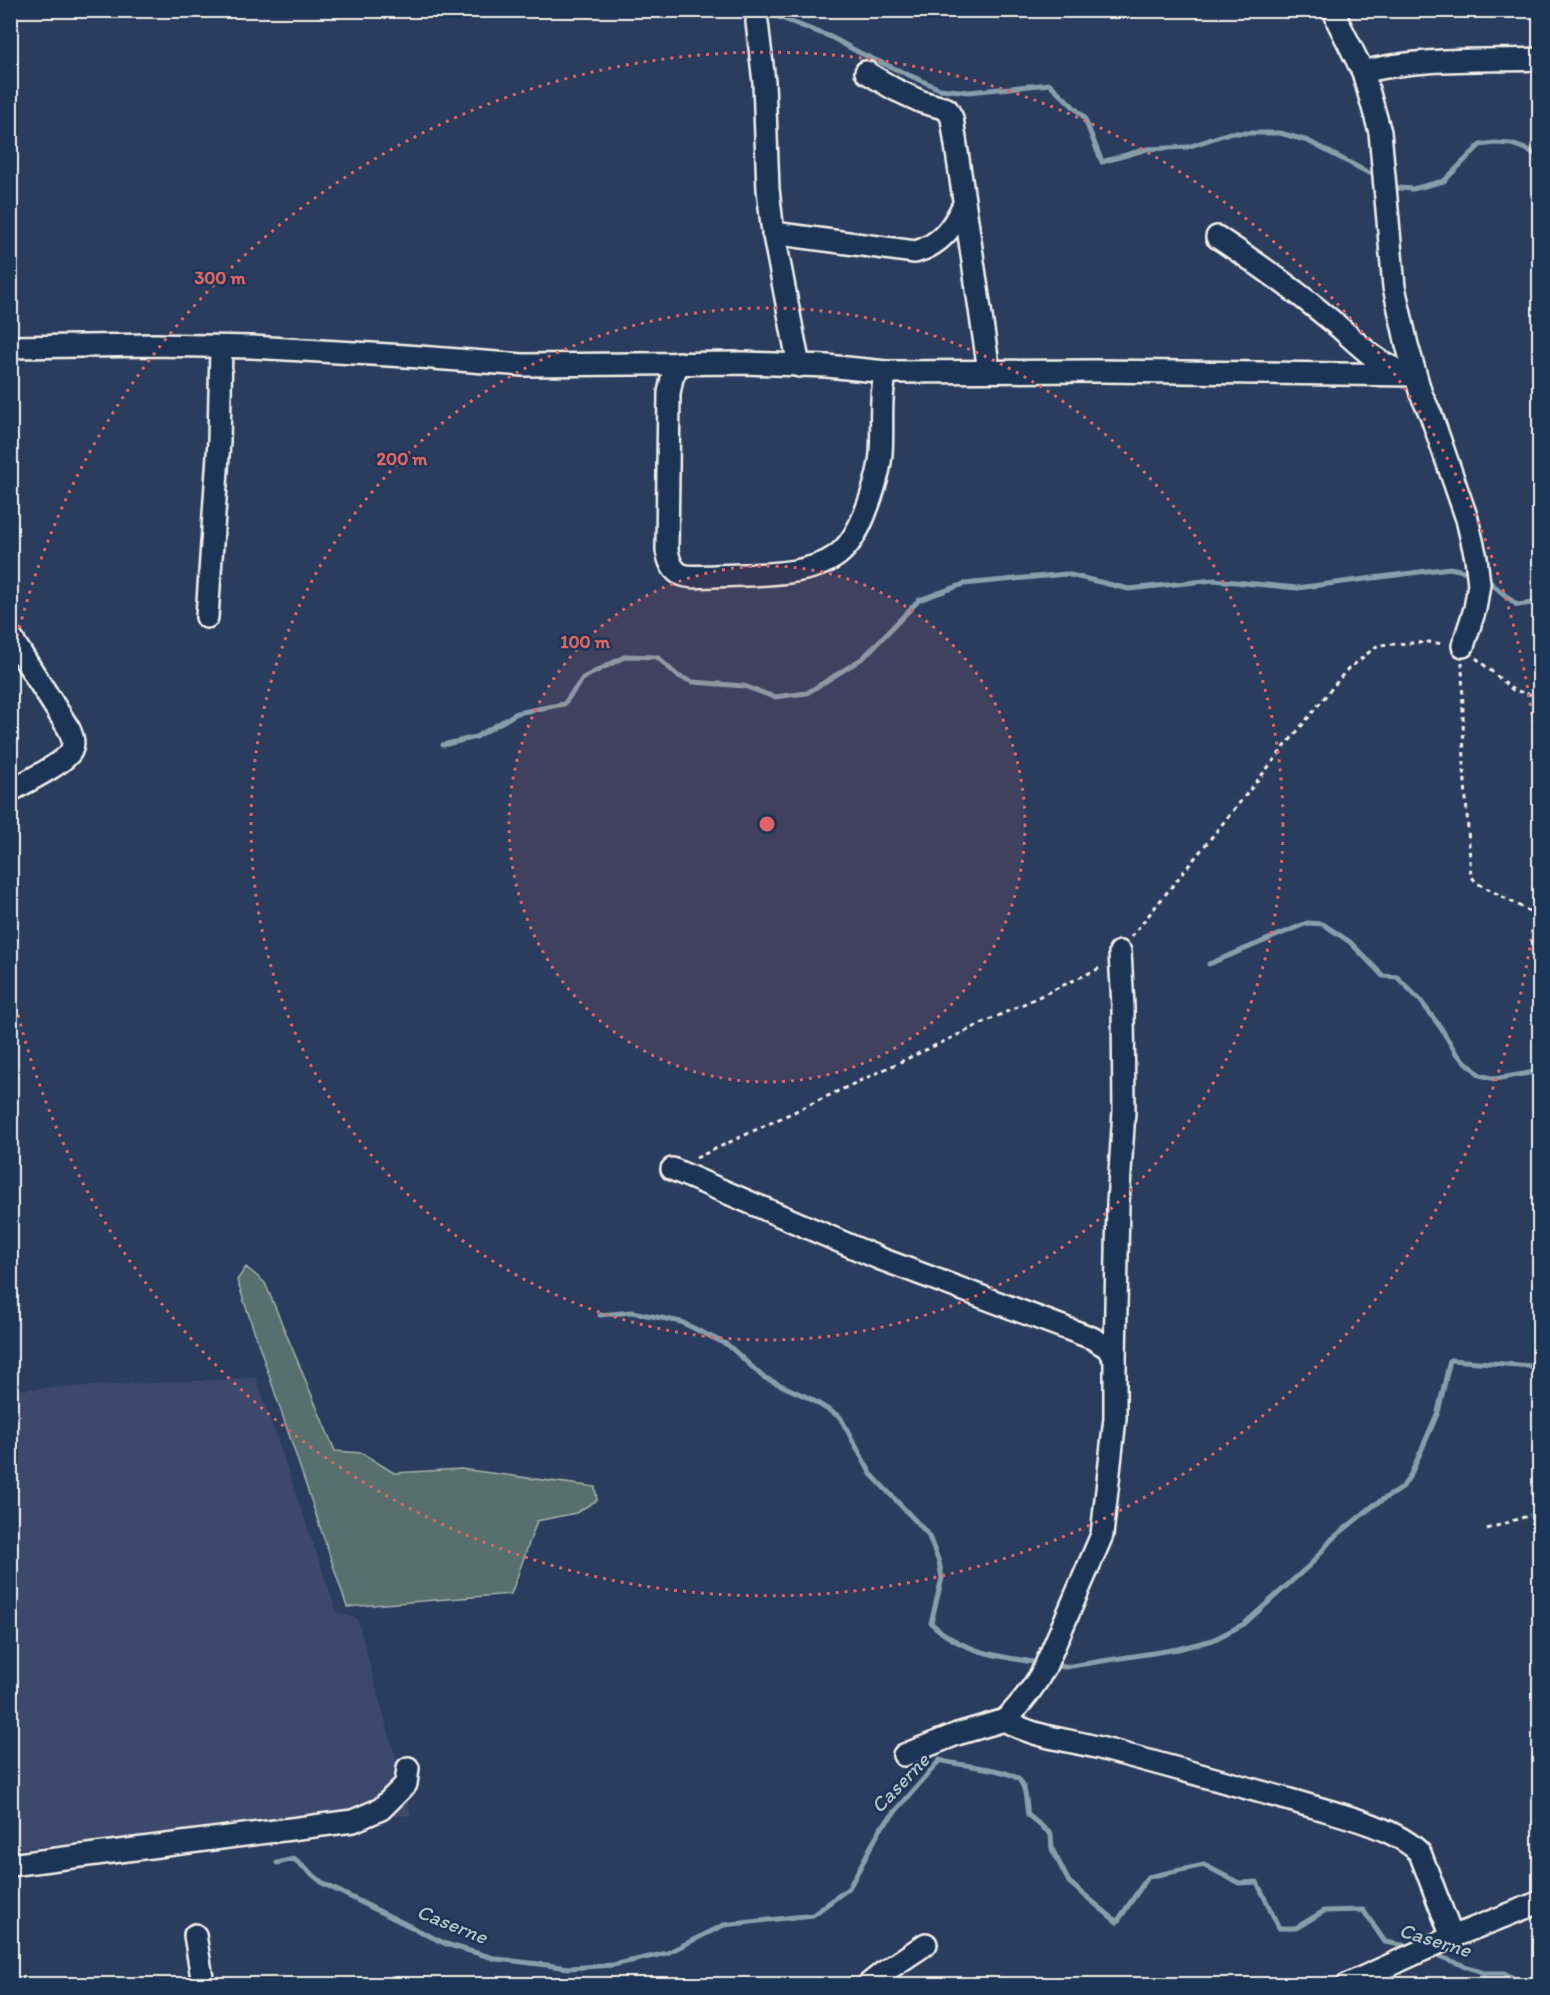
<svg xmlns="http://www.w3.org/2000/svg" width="1550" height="1995" font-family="Itim,sans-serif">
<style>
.built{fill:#3e4a6c}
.green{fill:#58706d;stroke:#a6b0aa;stroke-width:1.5}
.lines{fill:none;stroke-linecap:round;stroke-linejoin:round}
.stream{stroke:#879fab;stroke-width:5}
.minor-casing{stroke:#f4f1e8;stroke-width:26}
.path{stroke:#f4f1e8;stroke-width:3;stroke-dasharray:4.5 4.5;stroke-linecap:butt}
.minor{stroke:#1d3557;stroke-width:21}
.ring{fill:none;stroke:#df6462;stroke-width:3;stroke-dasharray:3 6}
.labels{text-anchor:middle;stroke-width:5;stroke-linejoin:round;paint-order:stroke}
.water-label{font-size:21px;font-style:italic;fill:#b4c1c5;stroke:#1d3557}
.centre{fill:#df6462;stroke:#1d3557;stroke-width:3}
.ring-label{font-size:18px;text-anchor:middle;font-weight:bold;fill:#df6462;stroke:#1d3557;stroke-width:5;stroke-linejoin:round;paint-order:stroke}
</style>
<rect width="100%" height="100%" fill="#2a3d5f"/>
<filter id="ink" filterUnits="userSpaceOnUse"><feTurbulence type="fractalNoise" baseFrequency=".0167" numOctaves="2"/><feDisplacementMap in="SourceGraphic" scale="12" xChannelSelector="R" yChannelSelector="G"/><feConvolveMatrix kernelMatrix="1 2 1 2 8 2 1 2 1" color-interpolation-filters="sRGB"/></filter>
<g filter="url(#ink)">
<path class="built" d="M256,1378L337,1613L357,1618L411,1815L11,1849L10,1390Z"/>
<path class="green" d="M246,1267L265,1283L335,1451L362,1453L394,1473L461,1469L595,1487L597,1500L576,1513L537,1521L511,1594L347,1607L237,1280Z"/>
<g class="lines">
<g class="stream">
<path d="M760,10L831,37L860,53L940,89L969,92L1050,84L1084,117L1102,162L1147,149L1188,147L1229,133H1280L1308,141L1369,173"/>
<path d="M1398,188L1413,189L1444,181L1480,145L1495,143L1511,144L1526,149L1540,157"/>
<path d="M1486,579L1517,605L1540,602"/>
<path d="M443,745L476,737L517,713L564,704L583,678L626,656L657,657L678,676L693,682L744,686L774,697L807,693L863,658L919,600L964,584L1066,574L1129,589L1214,580L1297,588L1450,568L1472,573"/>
<path d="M1209,964L1307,923L1323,924L1350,942L1383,976L1397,977L1420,1000L1441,1028L1456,1053L1480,1075L1495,1079L1540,1071"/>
<path d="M600,1315L632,1312L681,1322L728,1345L763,1377L809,1398L840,1417L871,1474L928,1534L939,1562L942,1578L931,1623C960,1652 1001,1657 1040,1663"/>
<path d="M1052,1665L1065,1667L1178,1649L1213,1640L1244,1624L1312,1563L1332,1539L1374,1505L1402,1488L1411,1474L1438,1412L1450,1360L1532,1366L1540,1374"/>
<path d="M277,1863L294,1859L324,1884L446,1944L497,1959L539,1964L569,1968L613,1965L667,1953L724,1925L813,1915L849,1888L881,1828L940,1760C957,1766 1013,1768 1021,1782C1027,1791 1026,1805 1028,1815L1051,1834L1052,1849L1069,1882L1117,1922L1148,1877L1204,1865L1239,1883L1257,1882L1279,1928H1296L1324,1911L1363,1910L1385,1942L1413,1947"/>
<path d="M1433,1954L1484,1973H1504L1524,1984"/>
</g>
<defs>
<g id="minor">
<path d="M1335,10L1338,22L1363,72L1380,132L1394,287L1407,345L1421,394L1431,415L1467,519L1476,558L1479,584L1475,609L1463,646"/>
<path d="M757,22L764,82L768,189L772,225L799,366"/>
<path d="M866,72L894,89L922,102L947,109L952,118L989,371"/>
<path d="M1363,72C1420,57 1482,61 1540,59"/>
<path d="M773,233L915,252C940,245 953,228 964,204"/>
<path d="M1217,237C1257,263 1296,291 1332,321C1355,340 1374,363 1403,372"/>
<path d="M10,347L154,345L252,347L406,356L523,365L745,363L827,366L886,372L1099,371L1415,375"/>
<path d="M679,363L672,378L669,393L667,550C672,581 688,577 714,576C750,574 815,578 842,551C852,542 859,528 864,516C872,496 879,476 881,454C883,427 879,399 886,372"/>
<path d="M207,617L219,441L221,347"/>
<path d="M10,636L69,729C72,736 75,743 71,751C65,763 24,783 10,791"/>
<path d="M672,1169L881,1259L1092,1338L1107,1347L1115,1360V1418L1102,1535L1045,1667C1034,1688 1022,1703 1005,1720"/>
<path d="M1115,1360L1118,1203L1124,1111L1123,1007L1120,952"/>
<path d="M904,1755L957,1734L1005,1720C1032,1737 1065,1739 1096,1747C1161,1764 1226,1782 1290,1800C1329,1812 1393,1825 1420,1853L1452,1937"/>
<path d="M10,1865L353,1821L381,1809L406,1784L408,1768"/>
<path d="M195,1935L203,1984"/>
<path d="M869,1984L884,1972L926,1944"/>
<path d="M1348,1984L1452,1937L1540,1902"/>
</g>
</defs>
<use href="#minor" class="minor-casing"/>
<g class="path">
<path d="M1476,658L1513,690L1540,697"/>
<path d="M1462,662L1464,767L1471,876L1477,883L1540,917"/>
<path d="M1131,937L1345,672L1378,645L1429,642L1444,644"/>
<path d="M696,1158L1102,967"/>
<path d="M1487,1529L1540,1512"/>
</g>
<use href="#minor" class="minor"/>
</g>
</g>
<circle cx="767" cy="824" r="258" fill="#df6462" fill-opacity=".12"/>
<g class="ring">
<circle cx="767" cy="824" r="258"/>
<circle cx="767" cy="824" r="516"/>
<path d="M1539 858A773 773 0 0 1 11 985M11 663A773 773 0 0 1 1539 790"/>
</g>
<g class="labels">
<g class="water-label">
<text transform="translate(900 1783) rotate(-46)" y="7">Caserne</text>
<text transform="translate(452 1924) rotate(22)" y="7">Caserne</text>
<text transform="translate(1435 1940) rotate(17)" y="7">Caserne</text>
</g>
</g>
<circle cx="767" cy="824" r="9" class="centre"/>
<g class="ring-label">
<text x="220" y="284">300 m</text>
<text x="402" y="465">200 m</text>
<text x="585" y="648">100 m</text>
</g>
<rect width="1550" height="1995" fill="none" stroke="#1d3557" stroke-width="36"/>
<rect x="18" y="18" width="1514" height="1959" fill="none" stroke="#f4f1e8" stroke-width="2" filter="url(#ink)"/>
</svg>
